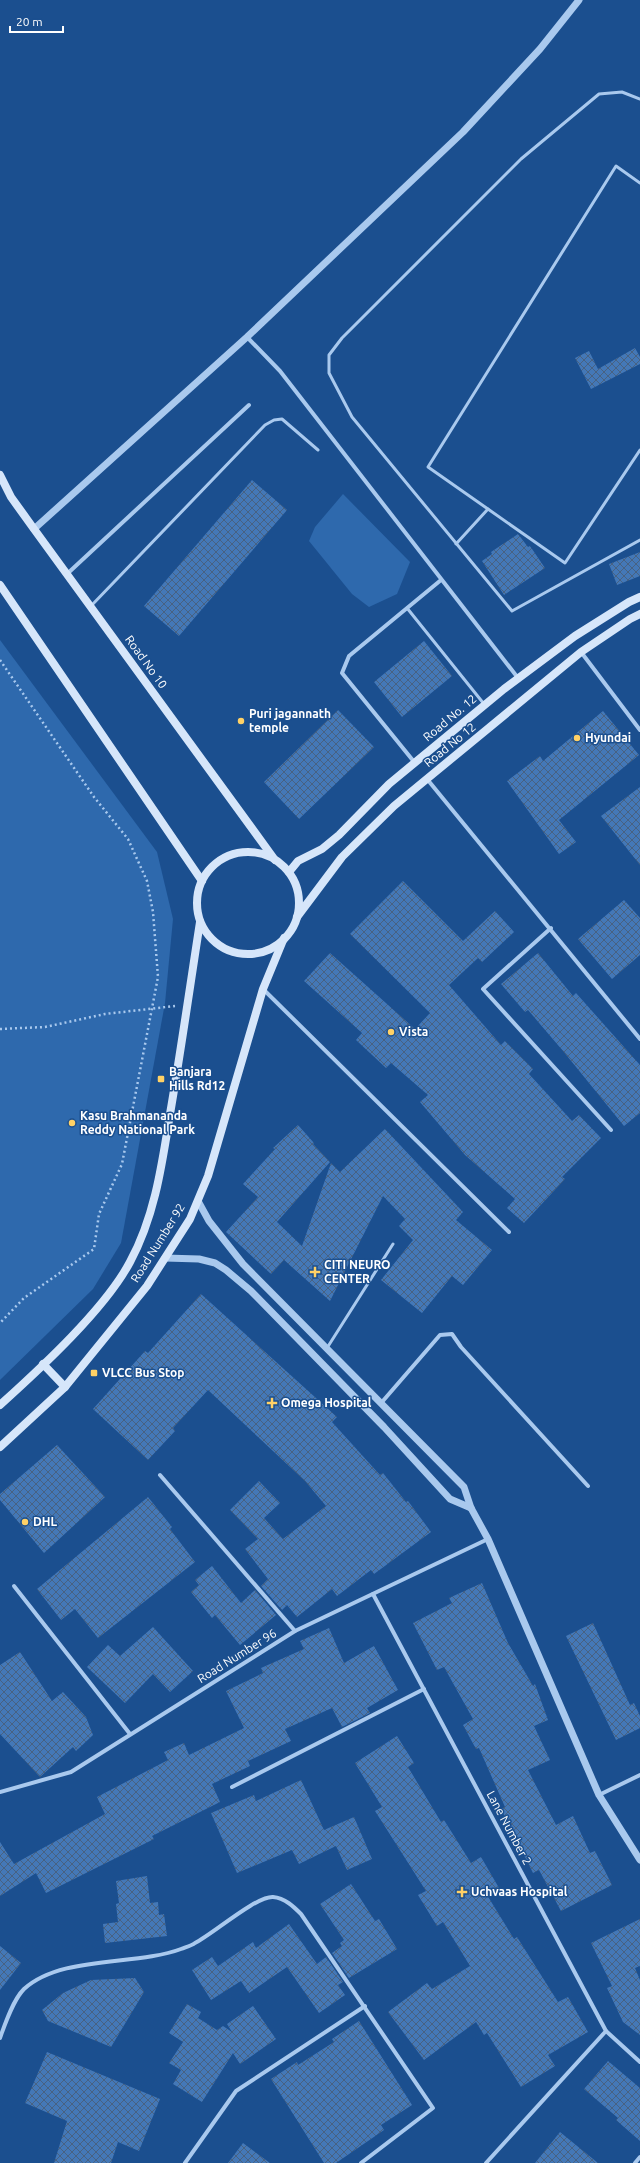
<svg xmlns="http://www.w3.org/2000/svg" width="640" height="2163" font-family="Ubuntu,sans-serif">
<style>
.park{fill:#2e69ad}
.building{fill:url(#building-cross-hatch)}
.lines{fill:none;stroke-linecap:round;stroke-linejoin:round}
.path{stroke:#a9c9ee;stroke-width:2.5;stroke-dasharray:2 3;stroke-linecap:butt}
.service{stroke:#a9c9ee;stroke-width:3}
.minor{stroke:#a9c9ee;stroke-width:4}
.tertiary{stroke:#a9c9ee;stroke-width:7}
.secondary{stroke:#d6e6fa;stroke-width:8}
.poi-dot{fill:#ffd166;stroke:#1b4f8f;stroke-width:1.5}
.labels{text-anchor:middle;stroke-width:3;stroke-linejoin:round;paint-order:stroke}
.street-label{font-size:12px;fill:#fff;stroke:#1b4f8f}
.poi-label{font-size:12px;font-weight:bold;fill:#fff;stroke:#1b4f8f;text-anchor:start}
</style>
<defs>
<pattern id="building-cross-hatch" width="8" height="8" patternUnits="userSpaceOnUse"><rect width="8" height="8" fill="#4478b7"/><path d="M0 0l8 8M0 8l8-8" fill="none" stroke="#486282"/></pattern>
</defs>
<rect width="100%" height="100%" fill="#1b4f8f"/>
<g class="park">
<path d="M343,494L410,562L397,594L369,607L352,594L309,541L315,527Z"/>
<path d="M0,640L157,852L173,919L165,1003L121,1243L93,1289L0,1380Z"/>
</g>
<g class="building">
<path d="M635,348L640,357V364L591,389L575,358L589,351L598,369Z"/>
<path d="M252,480L287,510L179,636L144,606Z"/>
<path d="M518,534L528,547L530,546L545,568L504,595L482,561L492,554L491,552Z"/>
<path d="M640,552V576L617,585L609,564Z"/>
<path d="M424,641L452,676L402,717L374,682Z"/>
<path d="M338,710L374,747L299,819L264,782Z"/>
<path d="M603,711L639,755L559,820L576,842L559,854L507,781L540,756L543,761Z"/>
<path d="M640,787V865L601,816Z"/>
<path d="M403,881L463,941L495,911L514,932L482,962L478,958L449,985L501,1045L505,1041L533,1069L529,1074L572,1121L579,1115L601,1138L562,1177L565,1179L524,1223L507,1208L515,1199L465,1155L420,1102L428,1095L391,1063L386,1068L356,1040L362,1033L304,981L330,953L415,1029L430,1013L350,934Z"/>
<path d="M624,900L640,918V955L612,979L578,939Z"/>
<path d="M538,953L573,996L576,993L640,1065V1113L624,1126L563,1051L528,1010L525,1012L501,984Z"/>
<path d="M298,1125L314,1143L313,1144L330,1162L277,1222L302,1246L331,1163L340,1172L385,1129L463,1212L456,1220L492,1250L463,1285L452,1276L422,1313L381,1280L413,1240L399,1226L405,1219L383,1196L330,1301L284,1260L271,1274L226,1232L258,1197L243,1184L275,1149L273,1148Z"/>
<path d="M201,1294L337,1417L332,1422L380,1475L383,1473L406,1502L408,1501L431,1532L374,1574L371,1570L337,1596L332,1589L297,1617L287,1605L282,1610L261,1586L268,1579L245,1549L258,1539L230,1510L259,1481L280,1503L264,1518L283,1539L326,1506L305,1481L208,1390L173,1428L175,1431L148,1460L93,1409L145,1351L148,1353Z"/>
<path d="M57,1445L105,1497L44,1553L0,1500V1494Z"/>
<path d="M148,1497L172,1527L170,1529L195,1562L98,1638L75,1609L61,1620L37,1589Z"/>
<path d="M212,1566L241,1603L255,1590L276,1615L240,1645L215,1615L212,1618L191,1592L199,1585L195,1580Z"/>
<path d="M482,1583L508,1643L533,1686L535,1684L548,1720L534,1726L550,1760L528,1770L556,1825L573,1816L590,1853L595,1851L612,1885L561,1911L539,1870L533,1873L501,1809L505,1807L479,1748L476,1749L463,1725L473,1719L444,1667L437,1670L413,1623L452,1603L449,1598Z"/>
<path d="M593,1623L630,1705L634,1703L640,1716V1728L616,1740L566,1636Z"/>
<path d="M153,1627L193,1671L170,1692L153,1674L125,1703L87,1667L108,1645L120,1656Z"/>
<path d="M329,1628L344,1663L374,1646L398,1690L367,1708L370,1713L342,1727L332,1708L285,1729L291,1741L248,1761L250,1766L212,1784L220,1802L152,1836L154,1839L46,1893L36,1873L0,1896V1842L14,1864L105,1814L97,1797L168,1760L164,1752L184,1743L189,1755L244,1728L226,1691L263,1673L261,1668L304,1649L300,1641Z"/>
<path d="M20,1652L52,1701L63,1692L86,1717L93,1735L76,1751L73,1747L40,1777L0,1734V1665Z"/>
<path d="M397,1736L414,1763L408,1767L441,1822L444,1820L471,1863L481,1857L499,1888L487,1895L514,1939L517,1937L558,2002L568,1997L588,2032L548,2055L555,2066L521,2087L487,2033L484,2035L476,2022L424,2060L388,2012L427,1983L432,1989L470,1966L443,1922L437,1926L418,1895L426,1891L375,1811L382,1807L355,1763Z"/>
<path d="M301,1780L324,1830L354,1817L372,1859L347,1870L336,1846L299,1864L292,1850L237,1873L211,1813L254,1795L256,1801Z"/>
<path d="M147,1876L150,1903L158,1902L159,1915L164,1914L167,1936L105,1943L103,1924L118,1922L116,1904L119,1903L116,1881Z"/>
<path d="M351,1884L375,1921L379,1919L397,1949L349,1978L332,1953L342,1946L340,1943L344,1940L320,1904Z"/>
<path d="M640,1919V1966L635,1968L640,1980V2035L623,2022L607,1988L612,1986L591,1943Z"/>
<path d="M289,1924L317,1964L326,1957L343,1982L338,1985L345,1995L319,2013L287,1967L249,1993L241,1981L211,2000L192,1970L212,1957L218,1966L253,1942L256,1948Z"/>
<path d="M0,1946L21,1963L0,1990Z"/>
<path d="M135,1978L144,1992L111,2047L48,2021L42,2010L63,1993L91,1980Z"/>
<path d="M187,2004L201,2012L198,2018L217,2030L223,2026L232,2032L227,2024L253,2006L276,2039L240,2064L233,2053L202,2102L173,2084L181,2070L169,2063L183,2042L169,2033Z"/>
<path d="M359,2021L412,2105L381,2125L384,2130L336,2163H324L271,2079L297,2062L298,2065L334,2042L332,2039Z"/>
<path d="M47,2052L160,2099L139,2151L118,2142L111,2163H54L67,2121L25,2103Z"/>
<path d="M608,2061L640,2088V2141L616,2120L618,2118L584,2089Z"/>
<path d="M560,2132L598,2163H535Z"/>
<path d="M243,2143L270,2163H228Z"/>
</g>
<g class="lines">
<g class="path">
<path d="M0,660L94,797L128,839L147,881L153,912L158,977L122,1164L99,1214L94,1249L24,1298L0,1323"/>
<path d="M0,1029L45,1027L105,1014L175,1006"/>
</g>
<g class="service">
<path d="M640,99L622,92L599,94L521,159L342,338L329,355V373L352,417L512,611L640,540"/>
<path d="M640,183L616,166L428,467L565,563L640,450"/>
<path d="M456,544L488,509"/>
<path d="M91,606L265,425L274,420L282,419L318,450"/>
<path d="M407,608L484,704"/>
<path d="M327,1348L393,1244"/>
</g>
<g class="minor">
<path d="M247,337L280,371L518,678"/>
<path d="M67,574L249,405"/>
<path d="M581,652L640,730"/>
<path d="M415,763L342,673L349,656L441,580"/>
<path d="M427,779L640,1039"/>
<path d="M551,928L483,989L611,1130"/>
<path d="M263,989L509,1232"/>
<path d="M382,1402L440,1335L452,1334L461,1347L588,1486"/>
<path d="M160,1475L295,1631"/>
<path d="M14,1586L130,1734"/>
<path d="M373,1594L606,2031L640,2062"/>
<path d="M232,1787L424,1689"/>
<path d="M0,1792L71,1772L295,1631L488,1539"/>
<path d="M599,1795L640,1775"/>
<path d="M0,2038C5,2024 13,2000 24,1989C61,1955 136,1966 181,1949C186,1947 191,1946 195,1943C213,1934 256,1896 273,1897C285,1898 294,1907 301,1914L433,2108L361,2163"/>
<path d="M185,2163L236,2091L365,2006"/>
<path d="M486,2163L606,2031"/>
<path d="M635,2163L640,2157"/>
</g>
<g class="tertiary">
<path d="M34,529L247,337L463,132L540,49L579,0"/>
<path d="M198,1201L209,1221L243,1264L464,1487L471,1508L488,1539L599,1795L640,1860"/>
<path d="M165,1258L199,1259L215,1263L226,1270L251,1291L384,1427L450,1499L471,1508"/>
</g>
<g class="secondary">
<path d="M0,475L11,497L34,529L275,860"/>
<path d="M0,585L202,881"/>
<circle cx="248" cy="903" r="51"/>
<path d="M289,872L298,861L322,849L339,835L389,784L504,689L575,636L629,602L640,597"/>
<path d="M297,917L342,857L394,806L581,652L630,619L640,614"/>
<path d="M43,1364L65,1387"/>
<path d="M0,1405C41,1368 105,1309 130,1262C155,1216 162,1164 170,1114C181,1050 190,986 200,922"/>
<path d="M0,1447L65,1387L147,1286L190,1219L208,1176L263,989L284,938"/>
</g>
</g>
<g class="poi-dot">
<circle cx="241" cy="721" r="4"/>
<circle cx="577" cy="738" r="4"/>
<circle cx="391" cy="1032" r="4"/>
<rect x="157" y="1075" width="8" height="8" rx="2"/>
<circle cx="72" cy="1123" r="4"/>
<path d="M313 1266h4v4h4v4h-4v4h-4v-4h-4v-4h4z"/>
<rect x="90" y="1369" width="8" height="8" rx="2"/>
<path d="M270 1397h4v4h4v4h-4v4h-4v-4h-4v-4h4z"/>
<circle cx="25" cy="1522" r="4"/>
<path d="M460 1886h4v4h4v4h-4v4h-4v-4h-4v-4h4z"/>
</g>
<g class="labels">
<g class="street-label">
<text transform="translate(146 662) rotate(54)" y="4">Road No 10</text>
<text transform="translate(450 718) rotate(-40)" y="4">Road No. 12</text>
<text transform="translate(450 745) rotate(-39)" y="4">Road No 12</text>
<text transform="translate(158 1243) rotate(-58)" y="4">Road Number 92</text>
<text transform="translate(237 1656) rotate(-32)" y="4">Road Number 96</text>
<text transform="translate(509 1828) rotate(62)" y="4">Lane Number 2</text>
</g>
<g class="poi-label">
<text x="249" y="718">Puri jagannath<tspan x="249" dy="14">temple</tspan></text>
<text x="585" y="742">Hyundai</text>
<text x="399" y="1036">Vista</text>
<text x="169" y="1076">Banjara<tspan x="169" dy="14">Hills Rd12</tspan></text>
<text x="80" y="1120">Kasu Brahmananda<tspan x="80" dy="14">Reddy National Park</tspan></text>
<text x="324" y="1269">CITI NEURO<tspan x="324" dy="14">CENTER</tspan></text>
<text x="102" y="1377">VLCC Bus Stop</text>
<text x="281" y="1407">Omega Hospital</text>
<text x="33" y="1526">DHL</text>
<text x="471" y="1896">Uchvaas Hospital</text>
</g>
</g>
<path d="M10 26v6h53v-6" fill="none" stroke="#ffffff" stroke-width="2"/>
<text x="16" y="26" font-size="12" fill="#ffffff" stroke="#1b4f8f" stroke-width="3" paint-order="stroke">20 m</text>
</svg>
